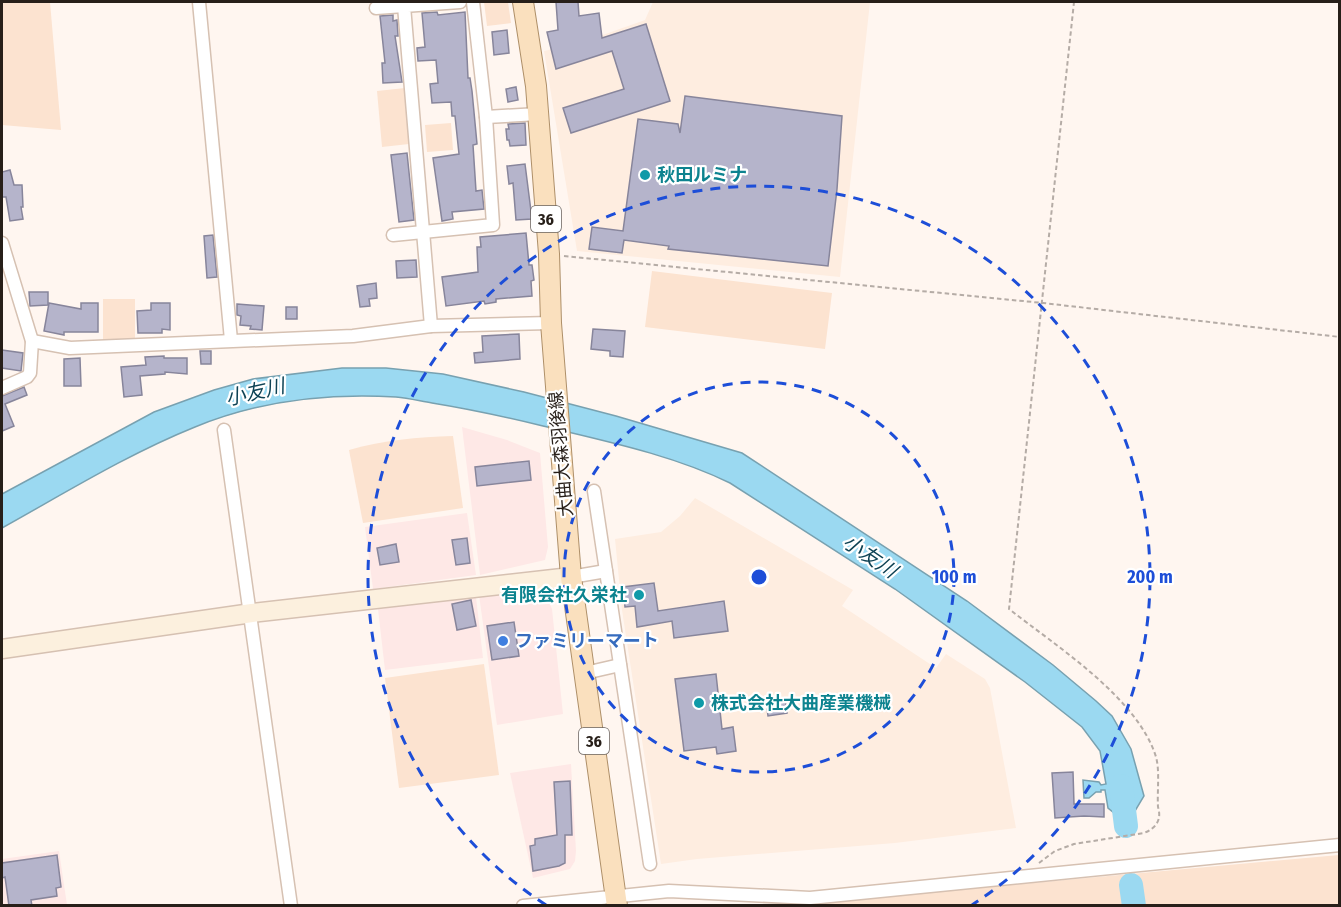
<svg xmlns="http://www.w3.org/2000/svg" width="1341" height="907" font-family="'Fira Sans Condensed','Noto Sans JP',sans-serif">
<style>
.commercial{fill:#fee8e6}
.built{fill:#feede0}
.green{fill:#fce3d0}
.water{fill:#9bd9f1;stroke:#78a1b0;stroke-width:1.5}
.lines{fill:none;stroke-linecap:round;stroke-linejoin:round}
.river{stroke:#9bd9f1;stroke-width:24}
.building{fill:#b5b4cb;stroke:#87859b;stroke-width:1.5}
.street-casing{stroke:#d6c1b2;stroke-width:15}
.secondary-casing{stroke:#d6c1b2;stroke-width:21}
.primary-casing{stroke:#ae8f68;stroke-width:22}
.path{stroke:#b5aca6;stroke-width:2;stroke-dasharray:4.5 3;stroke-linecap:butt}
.street{stroke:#fff;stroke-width:12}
.secondary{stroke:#fcf0de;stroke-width:18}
.primary{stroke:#fae0be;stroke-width:20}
.ring{fill:none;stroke:#1d4ed8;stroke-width:3;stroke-dasharray:10 8}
.culture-dot{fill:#0f9aa8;stroke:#fff;stroke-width:2}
.shop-dot{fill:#3f7fe0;stroke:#fff;stroke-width:2}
.labels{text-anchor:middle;stroke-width:4.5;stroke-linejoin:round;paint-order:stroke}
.shield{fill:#fff;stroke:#68625e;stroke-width:1.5}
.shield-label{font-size:16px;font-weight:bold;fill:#271f19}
.culture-label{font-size:18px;font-weight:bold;fill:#0d838f;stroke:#fff;text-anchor:start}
.street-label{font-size:18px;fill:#271f19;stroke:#fff}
.shop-label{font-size:18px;font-weight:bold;fill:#366cbe;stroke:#fff;text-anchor:start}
.water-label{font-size:20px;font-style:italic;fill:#0e4355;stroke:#fff}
.centre{fill:#1d4ed8;stroke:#fff;stroke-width:3}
.ring-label{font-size:18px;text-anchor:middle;font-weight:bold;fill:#1d4ed8;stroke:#fff;stroke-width:4.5;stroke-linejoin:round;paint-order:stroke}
</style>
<rect width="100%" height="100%" fill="#fff6f0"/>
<g class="commercial">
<path d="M462,427L507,440L540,453L548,547L545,560L480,575Z"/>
<path d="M467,513L476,575L373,589L365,527Z"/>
<path d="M539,588L546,596L552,609L563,714L497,725L479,595Z"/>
<path d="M476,597L483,658L385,670L378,609Z"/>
<path d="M571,764L576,851L575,861L570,869L533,878L510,773Z"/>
<path d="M59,851L67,905H2V859Z"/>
</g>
<g class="built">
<path d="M653,2H870L840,277L577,251L544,51L580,43L645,20Z"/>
<path d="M695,498L853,590L842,606L936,668L946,654L985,679L990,688L1016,828L895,843L697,859L661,864L622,610L615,539L661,532L680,516Z"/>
</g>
<g class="green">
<path d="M2,2H50L61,130L2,125Z"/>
<path d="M484,2H508L511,23L487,26Z"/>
<path d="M405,88L409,144L382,147L377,91Z"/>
<path d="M451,123L453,150L427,152L425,125Z"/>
<path d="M652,271L832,293L825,349L645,327Z"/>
<rect x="103" y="299" width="32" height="42"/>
<path d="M453,436L463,508L363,523L349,450C384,440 417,437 453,436Z"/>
<path d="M484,664L499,775L399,788L385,678Z"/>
<path d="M1339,855V905L781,906Z"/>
</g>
<path class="water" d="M342,368H386L443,374L524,392L616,416L742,453L967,601L1053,665L1096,701L1112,716L1131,749L1144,796L1132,816L1119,817L1108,808L1105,790H1101V792H1096L1089,798H1084L1083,780L1099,782L1101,785L1106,784L1100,751L1082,727L1025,682L895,589L730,483C673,455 605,441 543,426C506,417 469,409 432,403C420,401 408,398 396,397C329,393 258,401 195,427C128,454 65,493 2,528V494L154,412L214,390L253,379Z"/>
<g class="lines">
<g class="river">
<path d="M1121,786L1126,826"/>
<path d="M1131,885L1134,906"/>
</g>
</g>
<g class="building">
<path d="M556,2H578L579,16L599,13L602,38L646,24L670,101L571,133L563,108L624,89L612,51L556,69L547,32L558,30Z"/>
<path d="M437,12L438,15L465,12L468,78H470L472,91L477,144L473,145L476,191L482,190L484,209L452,212L453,219L442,221L433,158L459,154L455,116H452L451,102L432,103L430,84L438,83L436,60L418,61L417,48L425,47L422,13Z"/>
<path d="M393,15V21L397,20L398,36H395L402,82L383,83L382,63H385L380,16Z"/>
<path d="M507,30L509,53L494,55L492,32Z"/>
<path d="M516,87L518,100L508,102L506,89Z"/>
<path d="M685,96L842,116L837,189L828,266L668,249L669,246L624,240L622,253L589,249L592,227L623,231L638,119L678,124L680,133Z"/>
<path d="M525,123L526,145L510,146L509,140H507L506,129H509L508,124Z"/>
<path d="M407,153L414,220L399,222L391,155Z"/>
<path d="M525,164L532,219L516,220L513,183L509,184L507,166Z"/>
<path d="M10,170L14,185H22L23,207H21L23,219L10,221L6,197H2V172Z"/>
<path d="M526,233L529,265H532L534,280L531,281L532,296L496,299V302L485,304L484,301L446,306L442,277L478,272L477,247H481L480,237Z"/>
<path d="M213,235L217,277L207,278L204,236Z"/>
<path d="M416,260L417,277L397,278L396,261Z"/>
<path d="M376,283L377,298L369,299L370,306L360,307L357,286Z"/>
<path d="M29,292H48V305L30,306Z"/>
<path d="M49,303L81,309V303H98V332H64V335L44,331Z"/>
<path d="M151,303H170V330L162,329V333H138L137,311L151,310Z"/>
<path d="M237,304L264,306L262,330L250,329L251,326L240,325L241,316L237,315Z"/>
<rect x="286" y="307" width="11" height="12"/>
<path d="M593,329L625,331L623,357L610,356V351L591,349Z"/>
<path d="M519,334L520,359L475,363L474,353L483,352L482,336Z"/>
<path d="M2,350L23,353L21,371L2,368Z"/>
<path d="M200,351H211V364H201Z"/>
<path d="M164,356V358H187V374L165,372V374L140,376L142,395L124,397L121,367L146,365L145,357Z"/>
<path d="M80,358L81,386H64V359Z"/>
<path d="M24,387L27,395L5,404L14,426L2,431V396Z"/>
<path d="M529,461L531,480L477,486L475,467Z"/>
<path d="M467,538L470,563L456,565L452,540Z"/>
<path d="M396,544L399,562L380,565L377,548Z"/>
<path d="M654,583L658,611L724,601L728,631L674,638L672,621L637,627L635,606L625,607L623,587Z"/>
<path d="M471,600L476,626L457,630L452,604Z"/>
<path d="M514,622L519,656L492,660L487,626Z"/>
<path d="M716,674L722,729L733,727L736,751L717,754L716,747L684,751L675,679Z"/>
<path d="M785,698L787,713L768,716L766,701Z"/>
<path d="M1073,772L1074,804H1104V817L1084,816L1055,818L1052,773Z"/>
<path d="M570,781L572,835H565V863L559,866L533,871L530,846L535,845V839L557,835L554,782Z"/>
<path d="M57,855L61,887L56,888L57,896L31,900L32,906H9L5,877L2,878V863Z"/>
</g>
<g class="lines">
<defs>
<g id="street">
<path d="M199,2L231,340"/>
<path d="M376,8L404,6"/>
<path d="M486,117L538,114"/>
<path d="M393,235L493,225L486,117L473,2"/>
<path d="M2,243L32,341L30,373L27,377L2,388"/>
<path d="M431,326L404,6L460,2"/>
<path d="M32,341L70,348L353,336L431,326L551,323"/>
<path d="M224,430L291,906"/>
<path d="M594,491L650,864"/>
<path d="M571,577L606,571"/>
<path d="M585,673L620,665"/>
<path d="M523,906L669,891L810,898L1340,845"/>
</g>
<path id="secondary" d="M2,649L252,613L571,577"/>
<path id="primary" d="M523,2L536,86L549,254L551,323L571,577L617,906"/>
</defs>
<use href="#street" class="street-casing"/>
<use href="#secondary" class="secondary-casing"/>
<use href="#primary" class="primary-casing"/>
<g class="path">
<path d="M564,256L1043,303L1340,337"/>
<path d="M1039,863L1055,851L1074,844L1144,833C1156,828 1162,820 1158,807C1157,792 1160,771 1156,757C1138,698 1056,646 1009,609L1074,2"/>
</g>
<use href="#street" class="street"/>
<use href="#secondary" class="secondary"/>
<use href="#primary" class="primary"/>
</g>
<g class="ring">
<circle cx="759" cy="577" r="195"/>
<path d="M546 905A391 391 0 1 1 972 905"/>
</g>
<g class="culture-dot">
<circle cx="645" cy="175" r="6"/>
<circle cx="639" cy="595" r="6"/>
<circle cx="699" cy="703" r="6"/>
</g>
<circle class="shop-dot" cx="503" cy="641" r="6"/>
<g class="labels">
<g class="shield">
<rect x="531" y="206" width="30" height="26" rx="4.5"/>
<rect x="579" y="728" width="30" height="26" rx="4.5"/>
</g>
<g class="shield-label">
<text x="546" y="225">36</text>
<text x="594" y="747">36</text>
</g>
<g class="culture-label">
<text x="657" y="181">秋田ルミナ</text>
<text x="627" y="601" text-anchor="end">有限会社久栄社</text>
<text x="711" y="709">株式会社大曲産業機械</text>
</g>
<g class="street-label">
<text transform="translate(561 454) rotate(-95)" y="6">大曲大森羽後線</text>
</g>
<g class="shop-label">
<text x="515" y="647">ファミリーマート</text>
</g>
<g class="water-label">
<text transform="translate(255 392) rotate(-13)" y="7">小友川</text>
<text transform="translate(870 556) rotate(34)" y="7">小友川</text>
</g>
</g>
<circle cx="759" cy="577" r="9" class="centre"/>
<g class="ring-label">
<text x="954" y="583">100 m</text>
<text x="1150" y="583">200 m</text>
</g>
<rect width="1341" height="907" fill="none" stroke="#271f19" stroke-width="6"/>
</svg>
